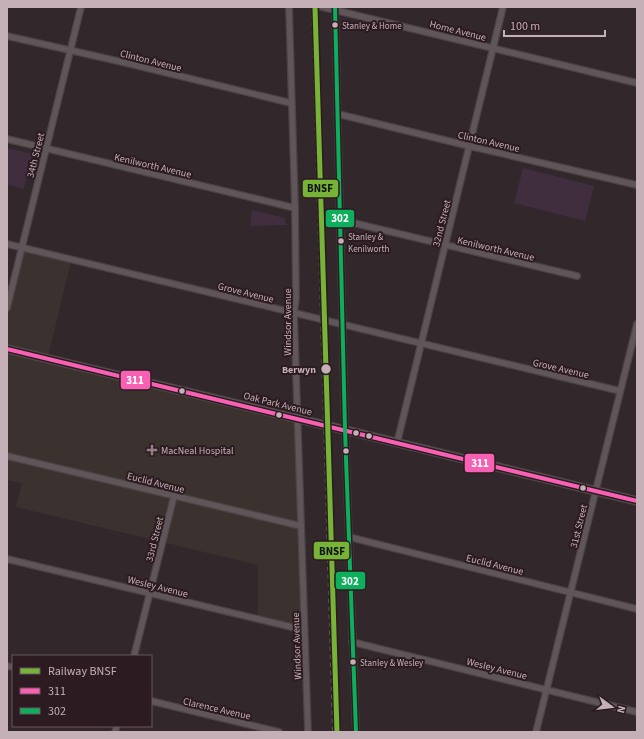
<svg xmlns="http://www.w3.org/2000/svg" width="644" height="739" font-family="'Source Sans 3',sans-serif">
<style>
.medical{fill:#3b3230}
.green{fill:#402e3f}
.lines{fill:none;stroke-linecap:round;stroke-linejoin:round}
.street-casing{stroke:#4b4345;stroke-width:8}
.secondary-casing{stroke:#4c4244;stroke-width:10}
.street{stroke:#605659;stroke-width:5.5}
.secondary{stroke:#5f5558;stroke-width:8}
.rail{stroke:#645a5d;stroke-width:2;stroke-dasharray:4 4;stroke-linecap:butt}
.bus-1-casing{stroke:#2c1b20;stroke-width:7}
.bus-2-casing{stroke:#2c1b20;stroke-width:7}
.bus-1{stroke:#f860b3;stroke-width:4}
.bus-2{stroke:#0daf5c;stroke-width:4}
.rail-1-casing{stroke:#2c1b20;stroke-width:8}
.rail-1{stroke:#77b337;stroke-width:5}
.bus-dot{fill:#c4b0b6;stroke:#2c1b20;stroke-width:1.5}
.poi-dot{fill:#918085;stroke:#2c1b20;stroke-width:1.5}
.labels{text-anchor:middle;stroke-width:4;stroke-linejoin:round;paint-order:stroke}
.bus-label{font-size:9px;fill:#c4b0b6;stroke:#2c1b20;text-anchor:start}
.street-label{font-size:10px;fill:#c4b0b6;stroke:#2c1b20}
.stop-label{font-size:10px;font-weight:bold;fill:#c4b0b6;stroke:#2c1b20;text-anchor:end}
.poi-label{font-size:10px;fill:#c4b0b6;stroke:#2c1b20;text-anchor:start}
.line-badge{stroke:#2c1b20;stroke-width:1.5}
.badge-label{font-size:11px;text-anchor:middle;font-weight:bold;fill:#fff}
.pale-badge-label{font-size:11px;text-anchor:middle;font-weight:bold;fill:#111}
</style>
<rect width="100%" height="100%" fill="#32272a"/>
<path class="medical" d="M23,249L71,261L48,357L295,420L303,628L258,617V565L16,507L22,483L7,480V313Z"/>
<g class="green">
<path d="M7,148L33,154L24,189L7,184Z"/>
<path d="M523,168L594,186L585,221L514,203Z"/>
<path d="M252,210L285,218V221L287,225L250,226Z"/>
</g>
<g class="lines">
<defs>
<g id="street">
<path d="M289,7L295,208L296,299L294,313L308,732"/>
<path d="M322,7L637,83"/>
<path d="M335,7L345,430L356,732"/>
<path d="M7,36L122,62L291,103"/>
<path d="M338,114L469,146L637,185"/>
<path d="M7,139L295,208"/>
<path d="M341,220L577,276"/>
<path d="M7,244L620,391"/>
<path d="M7,308L81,7"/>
<path d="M397,443L503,7"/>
<path d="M7,456L301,526"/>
<path d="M349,537L637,609"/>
<path d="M7,559L304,630"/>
<path d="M352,642L637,712"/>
<path d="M134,656L174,496"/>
<path d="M7,666L13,667"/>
<path d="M151,701L279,732"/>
<path d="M115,732L117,726"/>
<path d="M536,732L637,324"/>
</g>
<path id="secondary" d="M7,349L320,424L637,501"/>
</defs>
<use href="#street" class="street-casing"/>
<use href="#secondary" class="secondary-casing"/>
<use href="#street" class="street"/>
<use href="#secondary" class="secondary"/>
<path class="rail" d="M312,7L333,732"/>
<defs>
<path id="bus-1" d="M7,349L637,501"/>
<path id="bus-2" d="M335,7L345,430L356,732"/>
</defs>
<use href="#bus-1" class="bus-1-casing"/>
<use href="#bus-2" class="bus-2-casing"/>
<use href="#bus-1" class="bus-1"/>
<use href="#bus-2" class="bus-2"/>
<defs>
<path id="rail-1" d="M315,7L337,732"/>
</defs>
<use href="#rail-1" class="rail-1-casing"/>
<use href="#rail-1" class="rail-1"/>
</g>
<g class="bus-dot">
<circle cx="335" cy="25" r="3.5"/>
<circle cx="341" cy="241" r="3.5"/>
<circle cx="326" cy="369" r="5.5"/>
<circle cx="182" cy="391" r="3.5"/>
<circle cx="279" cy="415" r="3.5"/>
<circle cx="356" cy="433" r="3.5"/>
<circle cx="369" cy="436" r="3.5"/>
<circle cx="346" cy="451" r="3.5"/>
<circle cx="583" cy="488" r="3.5"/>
<circle cx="353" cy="662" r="3.5"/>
</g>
<path class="poi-dot" d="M150 444h4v4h4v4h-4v4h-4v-4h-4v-4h4z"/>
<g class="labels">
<g class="bus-label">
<text x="342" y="29">Stanley &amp; Home</text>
<text x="348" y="240">Stanley &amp;<tspan x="348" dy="12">Kenilworth</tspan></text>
<text x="360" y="666">Stanley &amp; Wesley</text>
</g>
<g class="street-label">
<text transform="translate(458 30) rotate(14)" y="4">Home Avenue</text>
<text transform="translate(151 60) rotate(14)" y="4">Clinton Avenue</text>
<text transform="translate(489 141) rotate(13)" y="4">Clinton Avenue</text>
<text transform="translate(35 155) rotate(-76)" y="4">34th Street</text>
<text transform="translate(153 165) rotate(13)" y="4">Kenilworth Avenue</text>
<text transform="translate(441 223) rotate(-76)" y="4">32nd Street</text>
<text transform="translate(496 248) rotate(13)" y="4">Kenilworth Avenue</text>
<text transform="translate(246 292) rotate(14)" y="4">Grove Avenue</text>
<text transform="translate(287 322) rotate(-90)" y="4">Windsor Avenue</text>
<text transform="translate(561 368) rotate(13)" y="4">Grove Avenue</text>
<text transform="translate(278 403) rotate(14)" y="4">Oak Park Avenue</text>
<text transform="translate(156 482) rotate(14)" y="4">Euclid Avenue</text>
<text transform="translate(578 526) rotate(-76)" y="4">31st Street</text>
<text transform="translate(154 539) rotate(-76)" y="4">33rd Street</text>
<text transform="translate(495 564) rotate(14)" y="4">Euclid Avenue</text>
<text transform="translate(158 586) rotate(14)" y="4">Wesley Avenue</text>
<text transform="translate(296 646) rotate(-92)" y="4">Windsor Avenue</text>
<text transform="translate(497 668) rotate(14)" y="4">Wesley Avenue</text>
<text transform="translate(217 708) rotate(13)" y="4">Clarence Avenue</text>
</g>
<g class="stop-label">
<text x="316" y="373">Berwyn</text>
</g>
<g class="poi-label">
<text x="161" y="454">MacNeal Hospital</text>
</g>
</g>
<g class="line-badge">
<rect x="302" y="179" width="37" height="19" rx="4" fill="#77b337"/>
<rect x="325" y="209" width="30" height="19" rx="4" fill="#0daf5c"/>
<rect x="120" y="370" width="31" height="20" rx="4" fill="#f860b3"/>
<rect x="464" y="453" width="31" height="20" rx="4" fill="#f860b3"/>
<rect x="313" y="541" width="37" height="19" rx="4" fill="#77b337"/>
<rect x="335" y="571" width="31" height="19" rx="4" fill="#0daf5c"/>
</g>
<g class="badge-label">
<text x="340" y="222">302</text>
<text x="135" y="384">311</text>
<text x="480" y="467">311</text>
<text x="350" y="585">302</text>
</g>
<g class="pale-badge-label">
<text x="320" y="192">BNSF</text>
<text x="332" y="555">BNSF</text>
</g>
<rect width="644" height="739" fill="none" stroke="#c4b0b6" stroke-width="16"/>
<rect x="12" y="655" width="140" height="72" fill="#2c1b20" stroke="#69575c"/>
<rect x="20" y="668" width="20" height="6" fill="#77b337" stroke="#69575c"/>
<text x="48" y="675" font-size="12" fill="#c4b0b6">Railway BNSF</text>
<rect x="20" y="688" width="20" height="6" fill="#f860b3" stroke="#69575c"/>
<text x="48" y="695" font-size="12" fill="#c4b0b6">311</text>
<rect x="20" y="708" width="20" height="6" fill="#0daf5c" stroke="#69575c"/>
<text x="48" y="715" font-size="12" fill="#c4b0b6">302</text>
<g transform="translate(612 707) rotate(105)" stroke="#2c1b20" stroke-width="3" paint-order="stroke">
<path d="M0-3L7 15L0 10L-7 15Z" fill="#c4b0b6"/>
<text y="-6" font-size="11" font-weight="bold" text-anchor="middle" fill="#c4b0b6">N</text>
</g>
<path d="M504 30v6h101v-6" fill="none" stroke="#c4b0b6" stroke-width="2"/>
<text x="510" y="30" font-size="12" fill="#c4b0b6" stroke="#2c1b20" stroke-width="3" paint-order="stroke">100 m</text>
</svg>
